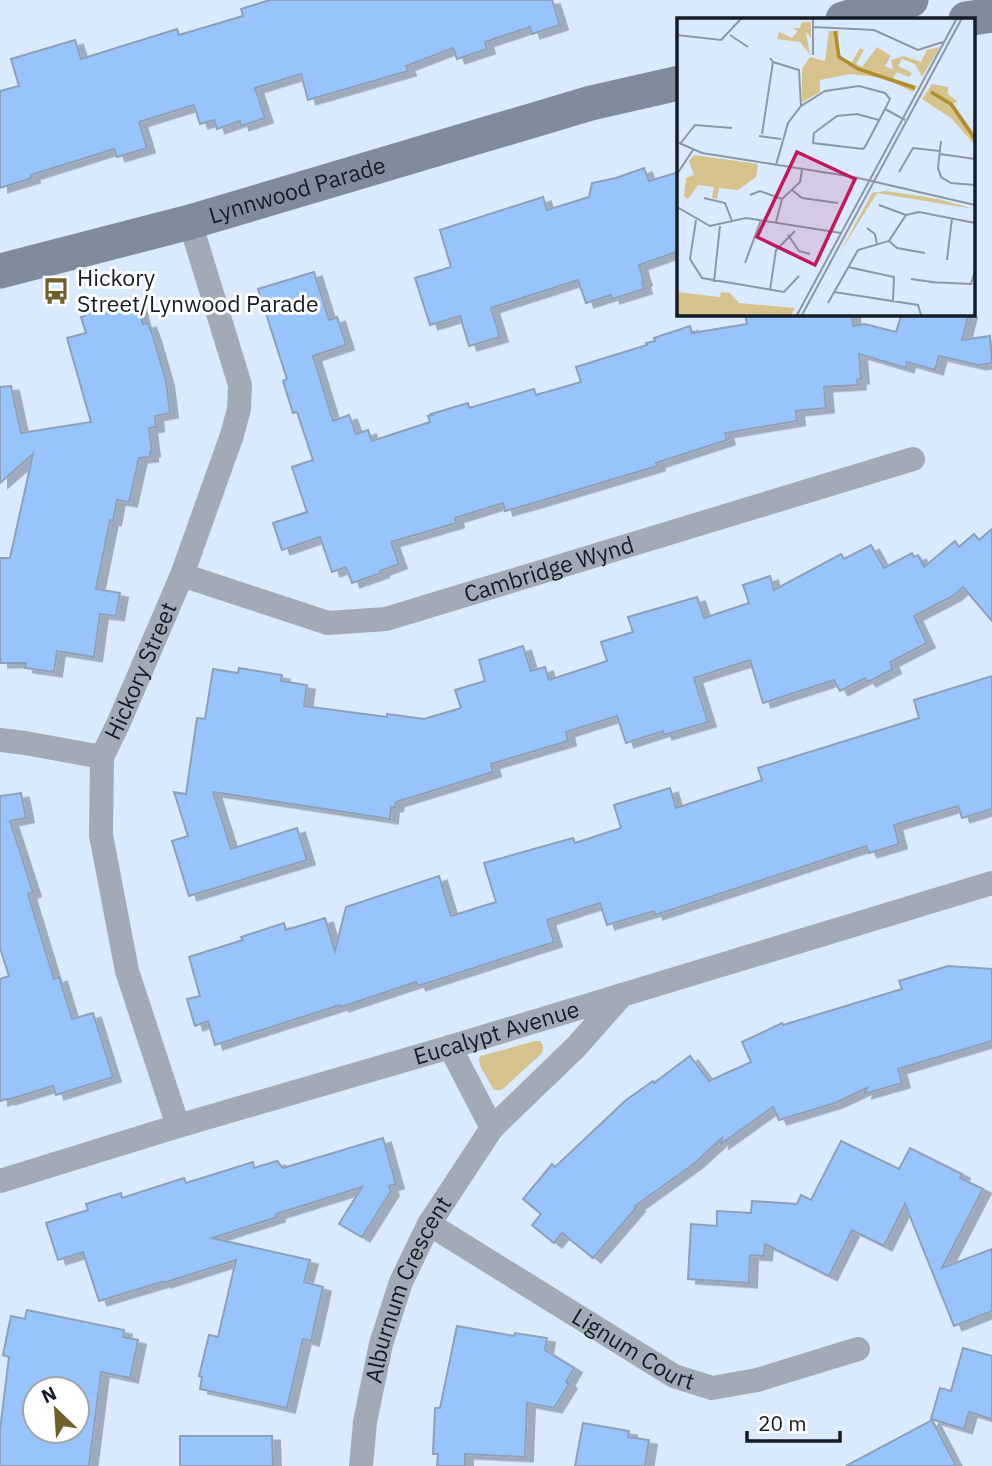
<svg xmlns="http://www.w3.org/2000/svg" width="992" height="1466" font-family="'IBM Plex Sans',sans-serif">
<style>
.green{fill:#d5c28d}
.building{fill:#98c4fd;stroke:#8ea0b8;stroke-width:2;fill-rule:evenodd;filter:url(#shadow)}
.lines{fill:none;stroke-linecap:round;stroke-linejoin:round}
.street{stroke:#a2aab5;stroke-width:24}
.secondary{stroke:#808c9c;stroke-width:35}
.labels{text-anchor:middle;stroke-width:6;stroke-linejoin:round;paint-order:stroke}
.street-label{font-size:23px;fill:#151c25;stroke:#fff}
.poi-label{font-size:23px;fill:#151c25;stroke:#fff;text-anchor:start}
.inset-river{fill:none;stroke:#ae8e2d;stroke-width:3.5}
.inset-road{fill:none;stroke:#8b97a7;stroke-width:2}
.view{fill:#c2185b;fill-opacity:0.15;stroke:#c2185b;stroke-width:3.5}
.inset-edge{fill:none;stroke:#151c25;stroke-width:3.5}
</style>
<defs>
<filter id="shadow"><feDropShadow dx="8" dy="4.5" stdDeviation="0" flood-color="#0004"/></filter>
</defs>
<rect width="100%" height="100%" fill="#d9e9fe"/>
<path class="green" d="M535,1041H540C544,1046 544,1049 541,1054L504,1088L501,1090H494L480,1066L479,1059L481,1056Z"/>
<g class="building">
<path d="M270,0H552L560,25L532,34L530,27L485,42L487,49L457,59L453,48L406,66L408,71L308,100L301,74L255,88L265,118L241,126L240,121L217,129L214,120L200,124L194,105L139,122L147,148L117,157L114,149L31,175L32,178L0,188V91L19,86L11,59L75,40L81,59L177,29L179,35L243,16L241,9Z"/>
<path d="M644,168L649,181L679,172V251L639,265L644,281L642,282L644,289L612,299L611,295L586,303L578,280L491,308L500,337L469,346L460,316L430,325L415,278L451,267L440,230L543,197L547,210L589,197L592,183L616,178Z"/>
<path d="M314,272L329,320L337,317L346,345L313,356L333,421L349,415L356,434L368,430L372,441L430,422L428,416L432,415L431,414L468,403L469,408L534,389L536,395L581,382L576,367L647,345L646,343L655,341L654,338L690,326L692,333L747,324L745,313H852L853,326L865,324L896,332L902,313H969L962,340L990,336L992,363L978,365L939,356L935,370L907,362L906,368L859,354L861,379L857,380L858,385L824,387L826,408L796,411L797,421L725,433L727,440L656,463L657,466L534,503L505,511L503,503L455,518L456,523L391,542L399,564L380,571L381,573L352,583L346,567L332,572L320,537L282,550L273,523L307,512L292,467L313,460L297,412L293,413L283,381L287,379L258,289Z"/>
<path d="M136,297L143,324L148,323L153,336L166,381L170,413L155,416L156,427L149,428L152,452H150V457L139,458L129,502L117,500L113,521L110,520L96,589L120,593L116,616L100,614L94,657L57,651L54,672L25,668L26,663H0V558H10L33,454L0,483V387L11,386L21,433L91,422L67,338L86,333L81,317L85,316V314Z"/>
<path d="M992,529V621L963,587L953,596L914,616L927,643L890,662L893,669L868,682L865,678L840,691L834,680L763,703L750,660L694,678L708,722L664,735L663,731L626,743L617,716L566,732L568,741L491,764L493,772L396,802L395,807H391L390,819L213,792L231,849L297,828L307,860L189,896L172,841L188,836L174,792L186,794L197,718L205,719L213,669L238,673L239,668L282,675L281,681L307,685L304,706L387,717V714L424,719L461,708L455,690L485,681L479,660L523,646L531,671L545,667L549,680L607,661L601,642L633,632L628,617L697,597L704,618L749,603L743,585L770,576L774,590L841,554L844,559L871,545L884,568L912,553L914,557L918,555L924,567L955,541L959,547L974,534L979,540Z"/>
<path d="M992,676V809L962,818L958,806L894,825L899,844L869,853L866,846L655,915L654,911L607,925L600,903L547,920L554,942L418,986L416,982L341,1007L340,1005L215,1045L208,1021L195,1026L187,999L200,996L189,957L243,940L241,937L284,923L286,930L325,918L335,951L346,907L439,876L451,916L496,902L484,863L573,838L575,843L621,828L614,805L670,788L676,808L762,780L758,768L919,718L914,700Z"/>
<path d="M21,793L26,818L10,821L33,892L28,894L54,979L59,977L72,1019L93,1013L113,1077L56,1095L53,1086L7,1100L6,1099L0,1101V979L9,976L0,948V796Z"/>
<path d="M948,966L992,969V1041L898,1069L902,1083L864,1094L867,1088L835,1103L779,1120L773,1107L721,1144L722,1138L695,1163L635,1206L637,1207L593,1258L562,1233L554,1243L532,1225L541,1214L523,1199L552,1164L555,1167L626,1100L653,1081L654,1083L690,1056L709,1081L751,1062L742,1042L782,1023L783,1025L902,989L899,981Z"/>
<path d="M383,1138L396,1184L389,1186L391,1191L362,1237L339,1224L362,1187L276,1214L277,1217L212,1238L310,1260L304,1282L323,1287L311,1341L303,1339L287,1408L200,1389L202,1377L199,1376L209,1335L218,1337L236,1260L163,1283L162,1282L99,1301L83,1252L58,1260L46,1223L88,1210L86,1204L121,1193L122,1198L184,1178L186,1183L253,1162L254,1168L277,1161L283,1168Z"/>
<path d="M841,1141L899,1169L910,1148L962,1174L960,1178L983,1189L942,1268L992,1249V1311L954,1326L905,1204L884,1246L852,1230L829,1276L765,1244L764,1256L750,1255L749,1283L688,1279L691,1224L717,1226V1211L751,1213L752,1201L797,1204L801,1195L811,1200Z"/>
<path d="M27,1310L124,1330L123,1337L138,1340L130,1378L101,1372L89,1466H0V1430L9,1357L3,1355L11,1316L25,1319ZM35,1389H77V1431H35Z"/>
<path d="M457,1326L514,1336L515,1333L547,1338L545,1350L574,1368L566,1382L569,1384L554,1408L527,1403L525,1457L465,1454V1466H437L438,1454H433L435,1408H440Z"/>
<path d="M963,1348L992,1356V1419L969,1412L964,1429L931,1419L940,1388L951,1391Z"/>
<path d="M932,1420L956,1466H846Z"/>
<path d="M583,1423L629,1431L628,1437L649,1440L645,1466H575Z"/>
<path d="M180,1436H272L273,1466H180Z"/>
</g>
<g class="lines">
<g class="street">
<path id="s1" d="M182,575L328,623L386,619L913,459"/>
<path d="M0,740L25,743L102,757"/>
<path d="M450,1047L492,1128L576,1047L622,995"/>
<path id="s2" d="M178,1126L127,971L101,835L102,757L119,722L182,575L232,435L239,409L240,385L190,222"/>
<path id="s3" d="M0,1181L178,1126L450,1047L992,883"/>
<path id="s4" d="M429,1224L674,1376L712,1388L757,1380L858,1349"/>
<path id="s5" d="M361,1466L365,1422L381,1344L401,1282L429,1224L492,1128"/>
</g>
<g class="secondary">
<path d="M843,19L911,0"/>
<path d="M966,19L992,15"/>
<path id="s6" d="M0,271L190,222L591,103L679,83"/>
</g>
</g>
<defs>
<symbol id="bus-bare" viewBox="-9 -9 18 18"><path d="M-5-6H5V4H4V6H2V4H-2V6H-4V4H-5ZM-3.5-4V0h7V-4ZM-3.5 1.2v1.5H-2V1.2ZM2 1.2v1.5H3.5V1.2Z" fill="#705e2c" stroke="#fff" stroke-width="2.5" paint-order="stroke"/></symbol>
</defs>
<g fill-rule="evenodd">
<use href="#bus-bare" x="37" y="272" width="38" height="38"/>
</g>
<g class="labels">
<g class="street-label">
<text dy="8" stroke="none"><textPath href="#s6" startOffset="308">Lynnwood Parade</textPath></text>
<text dy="8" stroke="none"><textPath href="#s1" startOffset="382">Cambridge Wynd</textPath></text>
<text dy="8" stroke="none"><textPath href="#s2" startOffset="474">Hickory Street</textPath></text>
<text dy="8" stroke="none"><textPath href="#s3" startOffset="518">Eucalypt Avenue</textPath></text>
<text dy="8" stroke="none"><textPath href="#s5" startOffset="184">Alburnum Crescent</textPath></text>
<text dy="8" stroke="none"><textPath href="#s4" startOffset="240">Lignum Court</textPath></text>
</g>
<g class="poi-label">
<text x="77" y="286">Hickory<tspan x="77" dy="26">Street/Lynwood Parade</tspan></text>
</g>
</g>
<g transform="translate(677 18)">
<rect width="298" height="298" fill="#d9e9fe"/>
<path d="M125,4H134V20L129,14L133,37L123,24L100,21L102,14L115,20L121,13L115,10H123ZM152,13H162L160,37L175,44L183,30L187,32L179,46L185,49L200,29L214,38L208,48L216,52L214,42L227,38L244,44L250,32L263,29L245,59L238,46L225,41L221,48L235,55L232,59L220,54L216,60L240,68L236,74L208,60L173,56L143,62V74L125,84V51L133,39L148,43ZM255,66L271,69V76L281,84L276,85L297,115V126L275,101L245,81ZM17,137L81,146L79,159L61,172L42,170L40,181L35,180L37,169L21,167L11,181L7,178L9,160L17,157L12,143ZM209,173L261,181L297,191L200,175L162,236L195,175ZM0,274L43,279L44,274L53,275L62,285L118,290L114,297H0Z" fill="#d5c28d"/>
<path class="inset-river" d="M158,13L162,39L181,51L238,70M254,74L274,86L298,121"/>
<path class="inset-road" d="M136,9L197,12L241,32L266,24M0,17L44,22L65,0M53,17L71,29M136,37V0M96,44L122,52L124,88M208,91L228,102M85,116L96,44L93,40M82,118L104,121M264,123L261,150L264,159L274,165L298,167M0,124L25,135L177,159L298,187M3,126L18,107L55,110M263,136L298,141M99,147L111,105L124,88L148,73L182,68L208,75L213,81L208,91L188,129L186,131L136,125L137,115L160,98L180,96L202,102M222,154L236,130L262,133M0,156L16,132M115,172L125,180L161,185M73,177L83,173L105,181M27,180L48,185L55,203M202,187L229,197M0,189L33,208L69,200L164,215M19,202L13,241L25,260L107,274L122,258M99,204L105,181L123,164L125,152M190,210L198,216L200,227M111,217L122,233L133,236M212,223L220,230L248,235M270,242L275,200M68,245L84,202M171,249L217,259L216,283M234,261L262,265M37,264L43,208M251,264L294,266L298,253M93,272L99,232L118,213M157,274L241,287L244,297M151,285L181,232L212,223L229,197L242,194L298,205M120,297L280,0M125,297L285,0"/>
<path class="view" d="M120,134L178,161L138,247L80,219Z"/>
<rect width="298" height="298" class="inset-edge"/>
</g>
<g transform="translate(56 1410) rotate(335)"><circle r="33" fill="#ffffff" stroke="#a1a4a8" stroke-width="2"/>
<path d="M0-5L12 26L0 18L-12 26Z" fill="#705e2c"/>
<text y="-10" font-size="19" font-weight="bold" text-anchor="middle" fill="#151c25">N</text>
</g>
<path d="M747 1431v10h93v-10" fill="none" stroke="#151c25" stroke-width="3.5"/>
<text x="758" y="1431" font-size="21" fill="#151c25" stroke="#ffffff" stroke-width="5" paint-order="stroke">20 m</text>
</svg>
